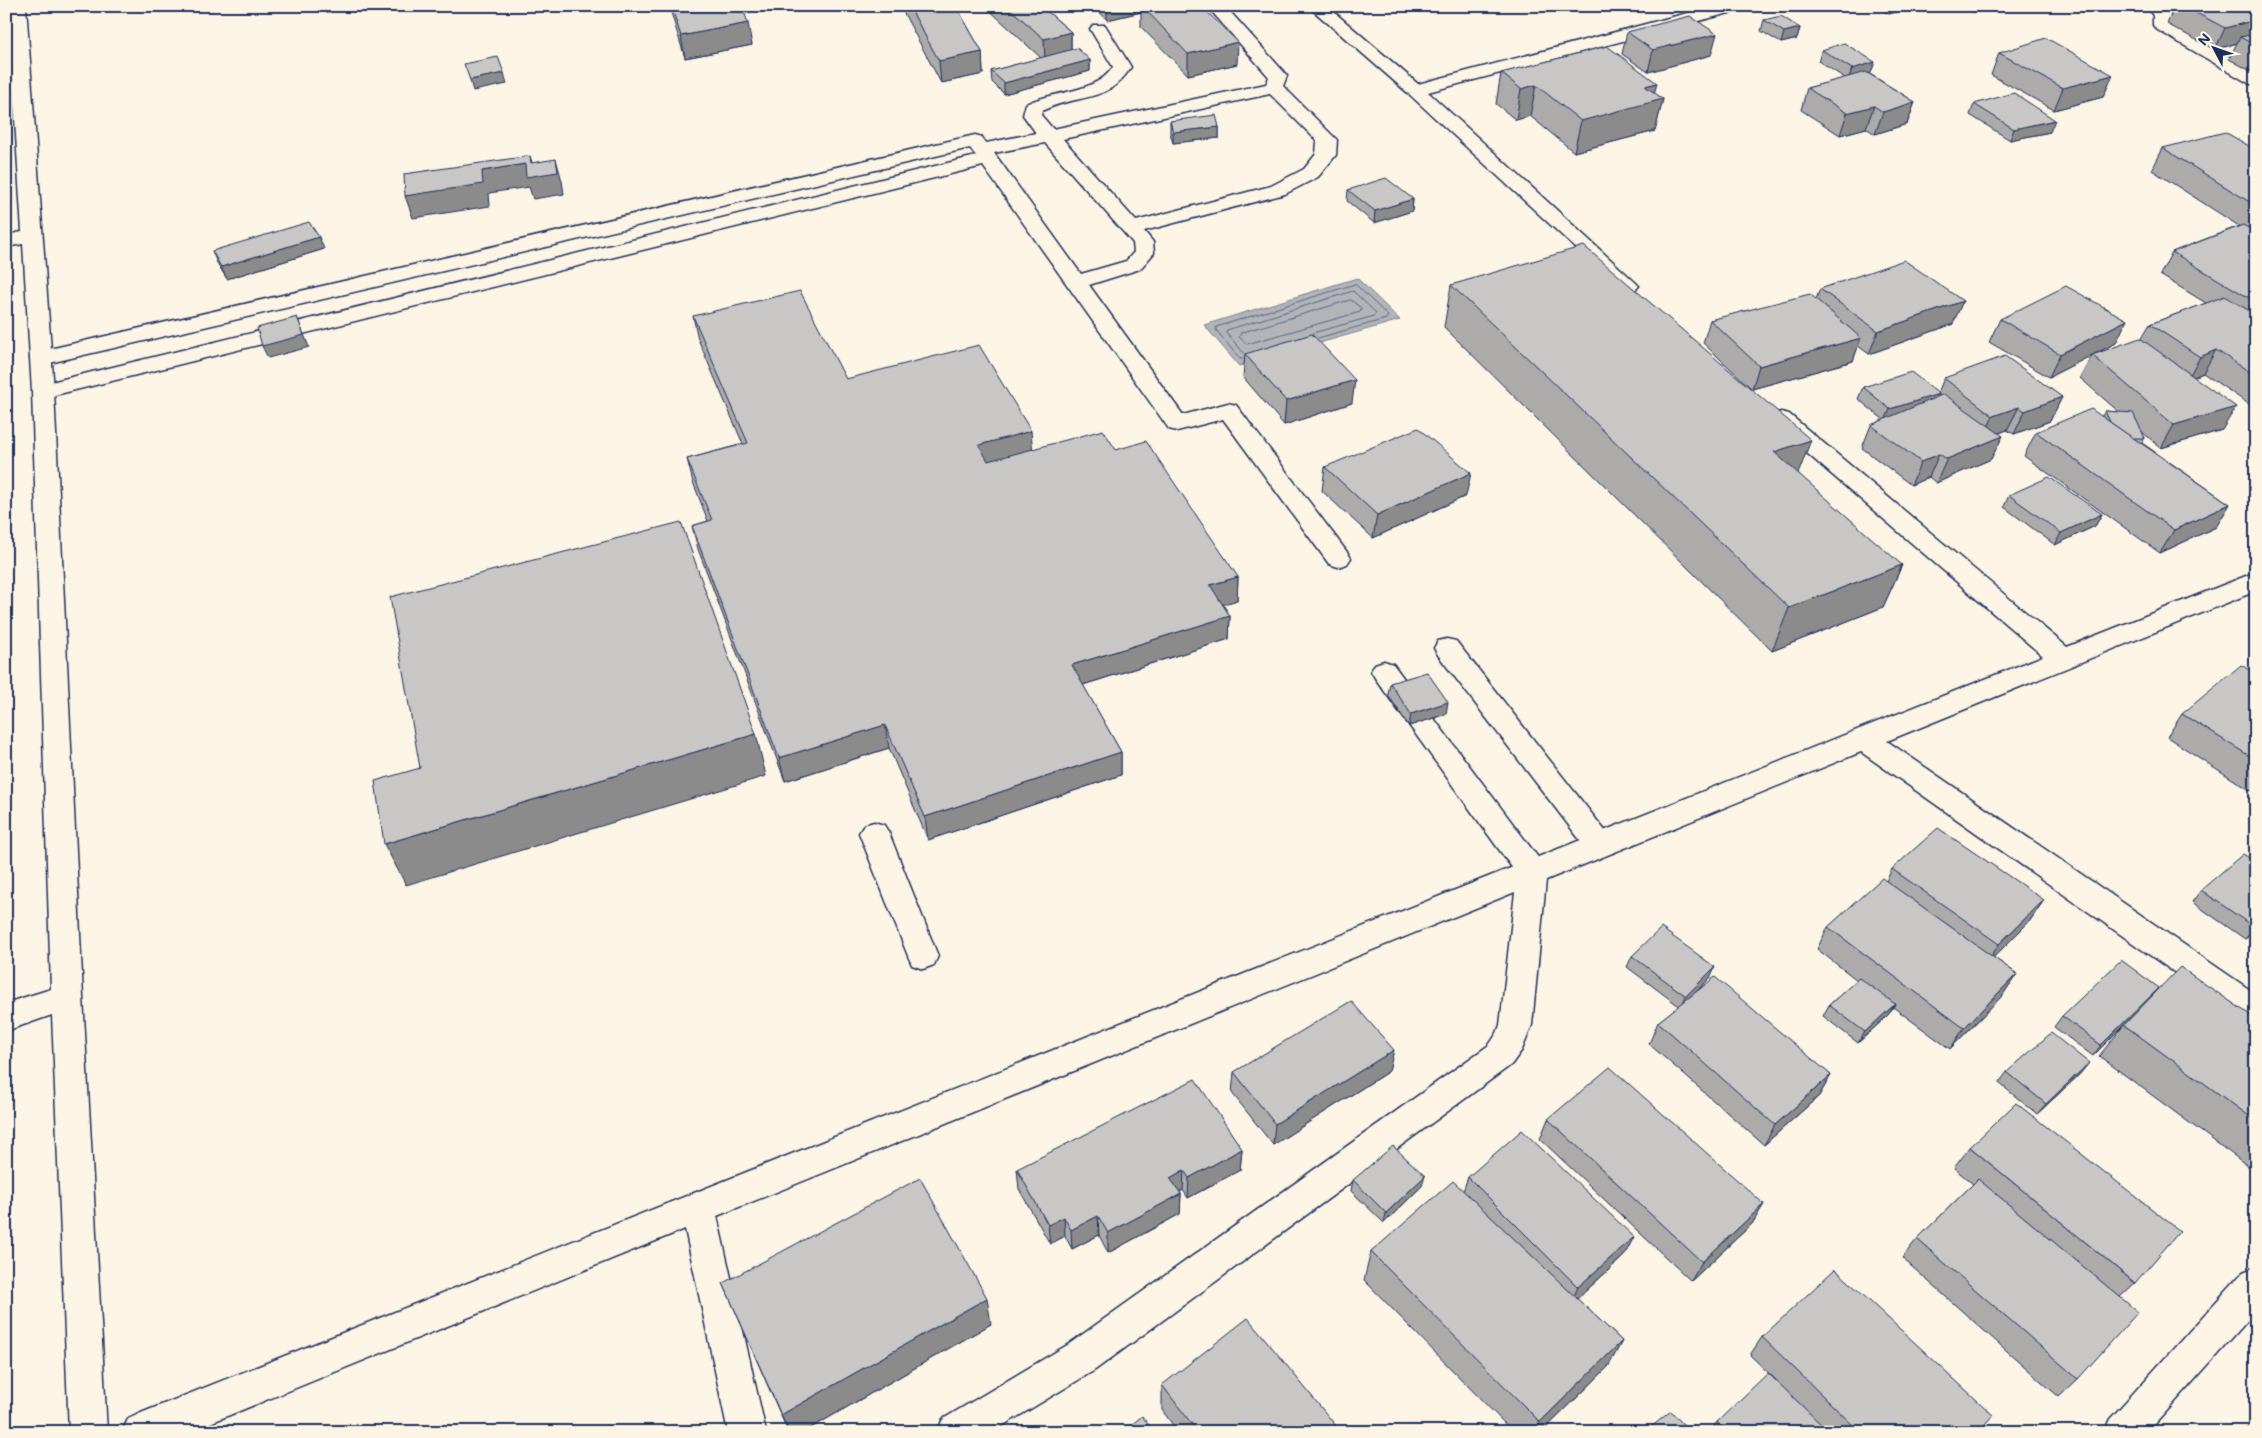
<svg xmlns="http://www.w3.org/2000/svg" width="2262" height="1438" font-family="Mali,sans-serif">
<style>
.water{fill:#b2b4b8;stroke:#767f94}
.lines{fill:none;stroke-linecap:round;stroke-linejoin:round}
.shore{stroke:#576482;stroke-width:1}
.lane-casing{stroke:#1b2f5e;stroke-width:3}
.street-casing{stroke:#1b2f5e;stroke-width:3}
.lane{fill:#fcf5e5;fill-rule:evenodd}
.street{fill:#fcf5e5;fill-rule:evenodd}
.wall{fill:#acabaa;stroke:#1b2f5e}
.shaded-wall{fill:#8c8b8b;stroke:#1b2f5e}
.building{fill:#c8c7c6;stroke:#1b2f5e}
</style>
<rect width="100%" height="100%" fill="#fcf5e5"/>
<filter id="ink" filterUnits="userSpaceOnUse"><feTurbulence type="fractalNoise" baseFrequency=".02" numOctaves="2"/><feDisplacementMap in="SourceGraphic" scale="10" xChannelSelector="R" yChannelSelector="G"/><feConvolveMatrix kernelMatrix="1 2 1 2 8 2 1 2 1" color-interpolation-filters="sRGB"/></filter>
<g filter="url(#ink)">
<path class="water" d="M1357,278L1400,320L1239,366L1204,325Z"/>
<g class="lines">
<g class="shore">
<path d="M1351,300L1361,308L1360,312L1247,344L1239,337L1241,333Z"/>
<path d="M1244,353L1226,333L1227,330L1353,291L1376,313L1374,316L1313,333"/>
<path d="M1243,359H1240L1216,330V327L1355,284L1388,316L1386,319L1318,338"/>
</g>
<defs>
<g id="lane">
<path d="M1207,6H1225L1284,72L1287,76L1283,86L1337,140L1336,155L1318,177L1285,194L1144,231L1153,242L1154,253L1140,269L1089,285L1183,415L1228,403L1236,405L1347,552L1351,558L1347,564L1338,567L1329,564L1223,419L1177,431L1169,429L983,166L43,398L35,396L32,391L35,386L43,384L976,156L970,148L41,365L33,363L30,358L33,353L41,351L975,135L982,137L986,143L1036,133L1023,115L1026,104C1052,91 1097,93 1113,67L1090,29L1093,25H1105L1131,67C1108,105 1076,93 1042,111L1041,115L1053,129L1266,84L1269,77ZM1270,94L1317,141L1316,154L1304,169L1271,186L1136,221L1063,139ZM1045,143L1133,243L1134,252L1126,261L1081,274L994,153Z"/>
<path d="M1447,639L1456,641L1610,837L1615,845L1610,853L1600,857L1590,853L1438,655L1434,648L1438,641Z"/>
<path d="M1384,661L1393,664L1543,864L1547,872L1543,880L1532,884L1521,880L1375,678L1371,671L1375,664Z"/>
<path d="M874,822L884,825L889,833L938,956L934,965L923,969L912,965L908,956L859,833L864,825Z"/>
</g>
<g id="street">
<path d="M8,6H26L54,391L83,997L107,1432H69L52,1015L6,1031V1003L51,989L32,391L23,244L6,247V235L22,232Z"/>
<path d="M1308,6H1327L1418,84L1714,6H1743L1741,10L1428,92L1635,282L1639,286L1635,290L1628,292L1621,290L1409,94Z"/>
<path d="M2147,6H2164L2171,16V23L2256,72V85L2250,84L2156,29L2153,25V16Z"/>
<path d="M1781,412L1789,414L2067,647L2256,572V591L1887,741L2256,994V1026L2245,1022L1861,752L1546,880L1532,1025L1522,1050L1511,1065L1095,1370L992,1432H937L943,1419L1069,1344L1489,1045L1497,1033L1500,1025L1515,892L717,1216L766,1432H728L685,1229L188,1432H122L128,1419L141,1413L2043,656L1773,424L1769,419L1773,414Z"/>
<path d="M2256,1267V1311L2148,1432H2104L2110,1419L2243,1272Z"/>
</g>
</defs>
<use href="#lane" class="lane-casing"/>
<use href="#street" class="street-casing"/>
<use href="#lane" class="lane"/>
<use href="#street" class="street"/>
</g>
<g class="wall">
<path d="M669,6H742L752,45L685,58Z"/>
<path d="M900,6H956L982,52L983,74L941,83Z"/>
<path d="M985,6H1041L1071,32V50L1090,60V71L1004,94L992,82L991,71L1041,58Z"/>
<path d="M1094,6H1201L1237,64L1188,75L1141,27V12L1107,20Z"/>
<path d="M1875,6H1912L1911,7L1889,14Z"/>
<path d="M1962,6H1995L1973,12Z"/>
<path d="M2175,6H2256V74L2229,59L2237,43L2215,50L2167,24Z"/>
<path d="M1764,20L1800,28L1797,39L1781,43L1761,31Z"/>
<path d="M1627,32L1711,55L1648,72L1622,54Z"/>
<path d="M1822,50L1871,73L1870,74L1915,102L1907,124L1875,134L1866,128L1840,135L1801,110L1807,88L1845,78L1818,61Z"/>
<path d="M1999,53L2113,75L2103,97L2054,110L1991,75Z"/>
<path d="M1501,73L1654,93L1663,99L1655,131L1574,152L1530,116L1516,120L1496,104Z"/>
<path d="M1974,104L2050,132L2010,140L1970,115Z"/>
<path d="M1170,121L1219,127V138L1173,143L1170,133Z"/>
<path d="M2163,148L2256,150V227L2250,229L2256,232V409L2203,373L2194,377L2222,430L2161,448L2141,431L2145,438L2142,443L2230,504L2216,527L2160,553L2024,456L2036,432L2102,416L2105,411L2119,412L2080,378L2092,355L2049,377L1989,342L2000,319L2116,343L2093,355L2141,339L2150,324L2206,303L2160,275L2172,252L2239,226L2152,170Z"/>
<path d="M1348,190L1413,199L1412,211L1374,223L1347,201Z"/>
<path d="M324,249L227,279L217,263L212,251Z"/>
<path d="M1451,285L1902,565L1883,607L1772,651L1444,327Z"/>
<path d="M1820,289L1953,324L1869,354L1858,346L1853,361L1752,389L1703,343L1710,320L1816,299Z"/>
<path d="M693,316L846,379L1032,449L1116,450L1238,577L1237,600L1223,604L1230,616L1229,639L1083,685L1121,752V775L928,840L889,748L785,781L698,549L692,526L708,521L693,482L687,459L743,444L698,339Z"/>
<path d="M1245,354L1352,403L1284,425L1243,377Z"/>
<path d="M1944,378L2062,397L2050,421L2014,434L2007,430L1999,433L1991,459L1936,483L1929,477L1911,485L1862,448L1871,425L1884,420L1858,399L1863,387L1938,393Z"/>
<path d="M1325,467L1466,496L1373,538L1322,491Z"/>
<path d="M2009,495L2102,514L2095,526L2055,545L2004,507Z"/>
<path d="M2256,674V794L2167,737L2182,714Z"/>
<path d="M1390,683L1446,714L1409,726L1388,695Z"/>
<path d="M2256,862V930L2245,939L2192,902L2201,890Z"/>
<path d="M1892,869L2044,900L2029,922L1993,957L2017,974L2002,996L1950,1049L1893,1007L1888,1015L1858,1043L1823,1016L1829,1005L1857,980L1817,949L1828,927L1886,881Z"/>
<path d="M1632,956L1710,978L1695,993L1831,1075L1819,1096L1764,1145L1649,1044L1658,1022L1679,1006L1627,967Z"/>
<path d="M2153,995L2256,1019V1172L2099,1056L2124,1025L2141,1008L2093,1056L2054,1027L2062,1016Z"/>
<path d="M1389,1071L1273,1145L1232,1093L1234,1072Z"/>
<path d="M2007,1072L2080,1074L2037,1114L1999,1083Z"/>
<path d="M1548,1119L1764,1204L1752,1224L1691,1281L1540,1139Z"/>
<path d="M1970,1147L2135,1283L2120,1297L2078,1379L2059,1397L1902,1258L1917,1239L1973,1184L1954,1168Z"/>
<path d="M1242,1149L1240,1170L1188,1198L1183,1190L1180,1192L1181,1194L1180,1214L1108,1253L1099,1235L1072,1249L1065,1236L1050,1244L1019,1189L1017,1169Z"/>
<path d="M1468,1177L1624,1256L1577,1299L1622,1341L1608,1367L1542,1432H1513L1364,1280L1371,1252L1463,1191Z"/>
<path d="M1353,1180L1422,1186L1384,1223L1351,1191Z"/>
<path d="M723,1283L991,1324L804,1432H788Z"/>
<path d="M1762,1337L1978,1432H1710L1717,1422L1778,1382L1750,1355Z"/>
<path d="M1162,1385L1341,1432H1178L1162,1410Z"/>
<path d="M2256,1419V1432H2244Z"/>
</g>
<g class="shaded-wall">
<path d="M1118,6H1141V12L1107,20V9Z"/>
<path d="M1892,6H1912L1911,7L1889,14Z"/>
<path d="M1975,6H1995L1973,12Z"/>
<path d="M2256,20V38L2240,37L2237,43L2215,50L2225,28Z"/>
<path d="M748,23L752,45L685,58L681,36Z"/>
<path d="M1800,28L1797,39L1781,43L1784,32Z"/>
<path d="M1071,32V54L1045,61L1044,39Z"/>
<path d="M1717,34L1711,55L1648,72L1653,50Z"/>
<path d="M1238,42L1237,64L1188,75V54Z"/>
<path d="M982,52L983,74L941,83L939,61Z"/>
<path d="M1090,60V71L1004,94V83Z"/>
<path d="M1875,62L1871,73L1848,80L1852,69Z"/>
<path d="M504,73L507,84L473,91L470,80Z"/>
<path d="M2113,75L2103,97L2054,110L2063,88Z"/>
<path d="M1657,83L1652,102L1663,99L1655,131L1574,152L1581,121L1645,86Z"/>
<path d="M1536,85L1530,116L1516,120L1521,89Z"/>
<path d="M1915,102L1907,124L1875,134L1883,112Z"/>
<path d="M1874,106L1866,128L1840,135L1847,113Z"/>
<path d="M2055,120L2050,132L2010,140L2014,129Z"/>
<path d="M1219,127V138L1173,143V132Z"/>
<path d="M530,156L536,175L556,159L562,181L564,194L533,199L529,187L489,193L490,206L413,218L405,196L482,171L531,163Z"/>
<path d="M1413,199L1412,211L1374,223L1375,211Z"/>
<path d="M2256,213V227L2246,231Z"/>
<path d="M319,237L324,249L227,279L221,267Z"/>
<path d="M1963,301L1953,324L1869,354L1878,331Z"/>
<path d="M297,317L309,347L268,358L262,346Z"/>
<path d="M2127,320L2116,343L2049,377L2060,354Z"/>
<path d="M1861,338L1853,361L1752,389L1759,366Z"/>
<path d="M2216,350L2203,373L2187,380L2200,357Z"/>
<path d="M1355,380L1352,403L1284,425L1286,401Z"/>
<path d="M1939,394L1934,406L1885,421L1890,409Z"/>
<path d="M2062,397L2050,421L2014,434L2025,411Z"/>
<path d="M2019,407L2007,430L1983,439L1993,416Z"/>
<path d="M2236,407L2222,430L2161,448L2174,425Z"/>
<path d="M1031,431L1033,454L981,469L979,445Z"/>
<path d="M2003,436L1991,459L1936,483L1947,459Z"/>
<path d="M1811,440L1795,482L1774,452Z"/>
<path d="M1939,454L1929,477L1911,485L1921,462Z"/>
<path d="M1471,473L1466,496L1373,538L1377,515Z"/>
<path d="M2230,504L2216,527L2160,553L2174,530Z"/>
<path d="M2102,514L2095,526L2055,545L2061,533Z"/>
<path d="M1902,565L1883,607L1772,651L1789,608Z"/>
<path d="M1238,577L1237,600L1209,609L1210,585Z"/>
<path d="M1230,616L1229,639L1073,688L1072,665Z"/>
<path d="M1448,702L1446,714L1409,726L1411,714Z"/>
<path d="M885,725L889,748L785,781L779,758Z"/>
<path d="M756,734L766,776L406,885L384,844Z"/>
<path d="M1121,752V775L928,840L925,817Z"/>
<path d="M2044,900L2029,922L1985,966L1999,944Z"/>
<path d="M2256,927V930L2245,939Z"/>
<path d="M1715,967L1710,978L1681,1007L1686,996Z"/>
<path d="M2017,974L2002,996L1950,1049L1964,1028Z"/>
<path d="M2159,988L2150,999L2093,1056L2101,1045Z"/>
<path d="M1895,1004L1888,1015L1858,1043L1865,1032Z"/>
<path d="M1394,1050L1389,1071L1273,1145L1275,1124Z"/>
<path d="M2089,1063L2080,1074L2037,1114L2046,1104Z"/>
<path d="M1831,1075L1819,1096L1764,1145L1775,1125Z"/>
<path d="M1242,1149L1240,1170L1188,1198L1189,1178Z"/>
<path d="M1184,1170L1183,1190L1169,1198L1170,1178Z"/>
<path d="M1425,1176L1422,1186L1384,1223L1386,1213Z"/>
<path d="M1181,1194L1180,1214L1108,1253V1233Z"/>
<path d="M1764,1204L1752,1224L1691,1281L1702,1262Z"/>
<path d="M1098,1216L1099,1235L1072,1249L1071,1230Z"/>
<path d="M1064,1217L1065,1236L1050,1244L1048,1225Z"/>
<path d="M1634,1237L1624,1256L1570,1305L1578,1287Z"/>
<path d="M987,1298L991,1324L804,1432H789L781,1415Z"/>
<path d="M1622,1341L1608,1367L1542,1432H1535L1540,1422Z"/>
</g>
<g class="building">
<path d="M671,6H742L748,23L681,36Z"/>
<path d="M909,6H956L982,52L939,61Z"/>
<path d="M1007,6H1041L1071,32L1044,39Z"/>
<path d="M1104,6H1118L1107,9Z"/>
<path d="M1142,6H1201L1238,42L1188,54Z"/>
<path d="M2183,6H2256V20L2225,28Z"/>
<path d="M1690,16L1717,34L1653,50L1627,32Z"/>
<path d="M1781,16L1800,28L1784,32L1764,20Z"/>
<path d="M2256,34V46L2240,37Z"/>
<path d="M2046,38L2113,75L2063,88L1999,53Z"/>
<path d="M1844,43L1875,62L1852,69L1822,50Z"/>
<path d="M1607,46L1657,83L1645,86L1663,99L1581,121L1536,85L1521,89L1501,73Z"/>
<path d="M1077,48L1090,60L1004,83L991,71Z"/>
<path d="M498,57L504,73L470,80L464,64Z"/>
<path d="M1866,72L1915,102L1883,112L1874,106L1847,113L1807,88Z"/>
<path d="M2014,93L2055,120L2014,129L1974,104Z"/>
<path d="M1216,115L1219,127L1173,132L1170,121Z"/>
<path d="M2225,132L2256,150V206L2163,148Z"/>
<path d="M530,156L531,163L556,159L558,172L526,177L525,164L482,171L483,184L405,196L404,174Z"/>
<path d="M1386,178L1413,199L1375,211L1348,190Z"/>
<path d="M309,222L319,237L221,267L212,251Z"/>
<path d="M2243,225L2256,232V302L2172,252Z"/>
<path d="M1584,246L1811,440L1774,452L1902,565L1789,608L1451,285Z"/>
<path d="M1904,260L1963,301L1878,331L1820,289Z"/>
<path d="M2066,286L2127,320L2060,354L2000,319Z"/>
<path d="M800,291L846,379L979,345L1031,431L979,445L988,461L1103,430L1116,450L1146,441L1238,577L1210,585L1230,616L1072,665L1121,752L925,817L885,725L779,758L692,526L712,520L687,459L748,443L693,316Z"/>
<path d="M1810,294L1861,338L1759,366L1710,320Z"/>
<path d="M2225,296L2256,315V327L2255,328H2256V376L2216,350L2200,357L2150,324Z"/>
<path d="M297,317L304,335L262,346L257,328Z"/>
<path d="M1312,334L1355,380L1286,401L1245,354Z"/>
<path d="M2140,338L2236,407L2174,425L2092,355Z"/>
<path d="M2005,356L2062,397L2025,411L2019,407L1993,416L1944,378Z"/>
<path d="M1911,372L1939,394L1890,409L1863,387Z"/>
<path d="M1944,394L2003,436L1947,459L1939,454L1921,462L1871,425Z"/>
<path d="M2091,409L2230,504L2174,530L2036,432Z"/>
<path d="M2105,411L2133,413L2145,438H2133L2110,422Z"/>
<path d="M1418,428L1471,473L1377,515L1325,467Z"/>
<path d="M2049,477L2102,514L2061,533L2009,495Z"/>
<path d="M681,522L756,734L384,844L375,781L420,768L390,597Z"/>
<path d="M2241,665L2256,674V760L2182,714Z"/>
<path d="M1427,672L1448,702L1411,714L1390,683Z"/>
<path d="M1938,828L2044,900L1999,944L1892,869Z"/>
<path d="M2243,854L2256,862V927L2255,928L2201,890Z"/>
<path d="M1882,878L2017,974L1964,1028L1828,927Z"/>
<path d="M1661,928L1715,967L1686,996L1632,956Z"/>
<path d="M2121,960L2159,988L2101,1045L2062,1016Z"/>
<path d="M2180,967L2256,1019V1121L2124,1025Z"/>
<path d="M1715,977L1831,1075L1775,1125L1658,1022Z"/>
<path d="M1859,978L1895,1004L1865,1032L1829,1005Z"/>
<path d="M1351,1001L1394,1050L1275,1124L1234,1072Z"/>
<path d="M2051,1033L2089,1063L2046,1104L2007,1072Z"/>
<path d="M1610,1067L1764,1204L1702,1262L1548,1119Z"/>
<path d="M1195,1079L1242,1149L1189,1178L1184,1170L1170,1178L1181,1194L1108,1233L1098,1216L1071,1230L1064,1217L1048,1225L1017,1169Z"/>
<path d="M2016,1103L2180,1231L2135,1283L1970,1147Z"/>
<path d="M1522,1130L1634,1237L1578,1287L1468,1177Z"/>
<path d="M1393,1146L1425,1176L1386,1213L1353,1180Z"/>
<path d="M920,1178L987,1298L781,1415L723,1283Z"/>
<path d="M1978,1179L2138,1312L2078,1379L1917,1239Z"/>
<path d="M1453,1181L1622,1341L1540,1422L1371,1252Z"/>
<path d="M1835,1269L1993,1415L1978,1432H1860L1762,1337Z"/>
<path d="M1248,1318L1341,1432H1198L1162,1385Z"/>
<path d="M1768,1373L1829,1432H1728L1717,1422Z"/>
<path d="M1671,1411L1690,1432H1645Z"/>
<path d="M1142,1416L1154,1432H1123Z"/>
</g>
</g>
<rect width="2262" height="1438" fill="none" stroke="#fcf5e5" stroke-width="25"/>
<rect x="12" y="12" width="2237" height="1413" fill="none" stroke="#1b2f5e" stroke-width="2" filter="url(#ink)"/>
<g transform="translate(2214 48) rotate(311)" stroke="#fcf5e5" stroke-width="4" paint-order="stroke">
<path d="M0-4L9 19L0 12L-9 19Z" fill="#1b2f5e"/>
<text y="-8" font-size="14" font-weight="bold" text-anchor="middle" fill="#1b2f5e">N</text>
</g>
</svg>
